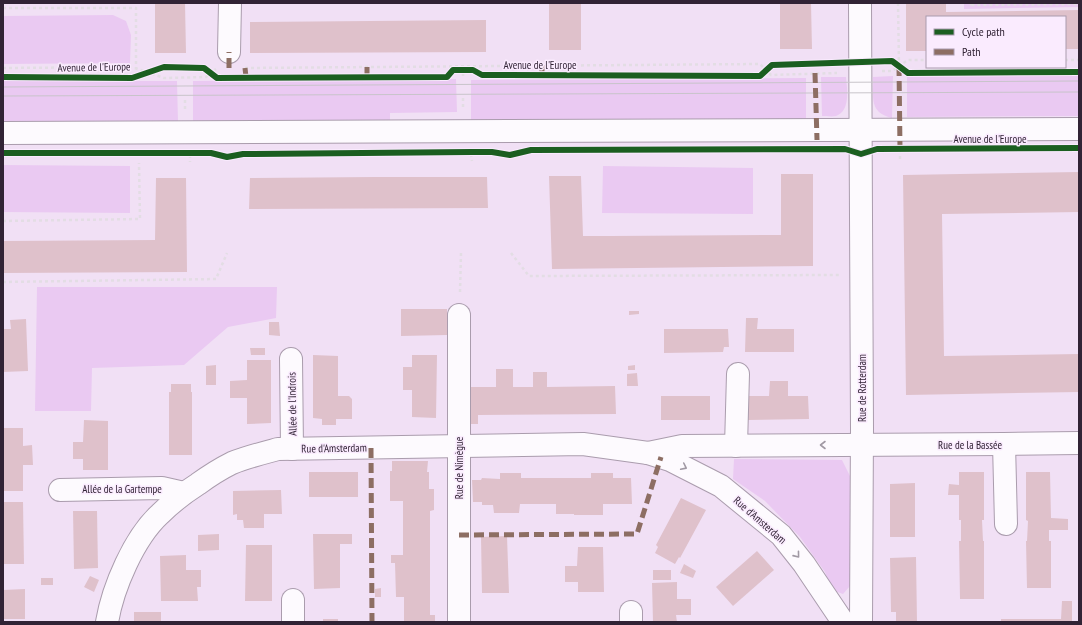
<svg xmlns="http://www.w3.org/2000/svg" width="1082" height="625" font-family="'PT Sans Narrow',sans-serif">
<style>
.green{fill:#eac9f2}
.building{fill:#dfc1cb}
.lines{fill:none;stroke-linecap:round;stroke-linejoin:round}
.minor-casing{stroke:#aa9cad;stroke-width:24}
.path{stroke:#e3dde4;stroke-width:2.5;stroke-dasharray:3 3;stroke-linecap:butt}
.minor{stroke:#fdfafe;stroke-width:22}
.tram{stroke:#c8c4ca;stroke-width:1}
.quiet{stroke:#8d6e63;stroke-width:5;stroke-dasharray:10 5;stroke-linecap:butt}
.cycleway-casing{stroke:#faebfe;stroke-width:8}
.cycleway{stroke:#1b5e20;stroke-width:6}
.oneway{stroke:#a199a4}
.labels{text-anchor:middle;stroke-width:3;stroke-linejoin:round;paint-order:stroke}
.street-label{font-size:11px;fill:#312335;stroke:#faebfe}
</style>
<rect width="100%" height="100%" fill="#f1e0f5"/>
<g class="green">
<path d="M964,3H1079V7L964,9Z"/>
<path d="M113,15L126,21L131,35L130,63L3,64V16Z"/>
<path d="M1079,75V116L907,117V76Z"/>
<path d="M893,76L892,118C868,112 874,97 873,77Z"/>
<path d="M821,77H846C847,88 851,111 836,116C832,117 826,116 822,116Z"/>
<path d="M806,78V119L471,120V80Z"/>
<path d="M456,79L457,112L390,113V120L193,121V81Z"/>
<path d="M3,81H177L178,121L3,122Z"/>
<path d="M3,165L130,166V213L3,212Z"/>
<path d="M603,166L753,168V214L602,213Z"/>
<path d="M37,287H277L276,318L228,327L184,365L92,368L91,411H35Z"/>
<path d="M734,459L842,460L851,478L850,586L843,594L832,590L825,572L800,537L765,501L733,479Z"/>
</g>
<g class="building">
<path d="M155,3H185L186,53H155Z"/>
<rect x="549" y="3" width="32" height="47"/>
<path d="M780,3H811L812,49H780Z"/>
<path d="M906,3H946V12L1079,10V49H1065V17H927V51H906Z"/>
<path d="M486,20V52L250,53V22Z"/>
<path d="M1079,172V212L942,214L944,356L1079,354V392L906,395L903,175Z"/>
<path d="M781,174H813V266L552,269L549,176H581L583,236H610L781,235Z"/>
<path d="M374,177H487L488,208L249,209L250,178Z"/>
<path d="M156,178H186L187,272L3,273V241L155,240Z"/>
<path d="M401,309H447V335L401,336Z"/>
<path d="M629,311H639V314L629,315Z"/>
<path d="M746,318H758L757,329H794V352H745Z"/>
<path d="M26,319L28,371L3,372V329H11L10,320Z"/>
<path d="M269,322H279L280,336L269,335Z"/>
<path d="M664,329H728L729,347H724L723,352L664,353Z"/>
<path d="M250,348H265V355H251Z"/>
<path d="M313,355L338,356V396H349L352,399V419H336V425H322V419L313,418Z"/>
<path d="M412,355H437L436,418L412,417V390H403V367H412Z"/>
<path d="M247,360H271V423L247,424V398H230V381L247,380Z"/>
<path d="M216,365V385H206V366Z"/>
<path d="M635,365V370H628V366Z"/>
<path d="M496,369H513V387H533V372H547V387L615,386L616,414L478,415V424H469V387H496Z"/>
<path d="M637,373L638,386H627V374Z"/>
<path d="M770,381H788V396H808L809,419L748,420V396H769Z"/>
<path d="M171,384H191V392H192V455H169V392H171Z"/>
<rect x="661" y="396" width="49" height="24"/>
<path d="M84,420L108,421V470H83V459H73V442H83Z"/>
<path d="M3,428H23V446L32,445L33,465H23V491H3Z"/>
<path d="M392,461H428L427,472H429V489H434V510L430,511V615H435V622H404V597H396L395,563H391V555H403V501H390V471H392Z"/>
<rect x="309" y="472" width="49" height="25"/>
<path d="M959,472H984V520H982L983,541H984V599H960L959,541H961V520H959V495H948L949,484L959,485Z"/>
<path d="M1026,472H1050L1051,518L1068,519V530H1049V541H1051V588H1027L1026,541H1027L1028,521L1026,520Z"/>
<path d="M500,473H521V478H591V473H613V478H631L632,504H603V515H574V514H556V504H520L519,513H494L493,505H482V502H473L472,480H481L482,478L500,479Z"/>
<path d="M915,483V537H890V484Z"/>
<path d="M281,490L282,514H264V528H244L243,520H237V514L233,515V491Z"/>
<path d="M681,498L706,510L680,558L679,557L675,564L655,553L658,547L656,545Z"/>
<path d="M3,502H23L24,564H3Z"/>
<path d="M73,511H97L98,568L74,569Z"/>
<path d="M219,534V550L198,551V535Z"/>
<path d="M313,534H352V544H340V588L314,589Z"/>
<path d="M507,536L509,593H482L481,537Z"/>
<path d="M246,545H272V601H245Z"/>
<path d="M578,547H603L604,592H578V582H565V566H577Z"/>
<path d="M757,551L774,570L733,606L716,587Z"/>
<path d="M186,555V570H201V587H197L198,601H161L160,556Z"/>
<path d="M916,557L917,622H896V612H891L890,558Z"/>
<path d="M684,564L696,571L693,578L680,573Z"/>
<rect x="653" y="570" width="18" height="10"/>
<path d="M90,576L99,580L94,592L84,587Z"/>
<rect x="41" y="578" width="12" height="7"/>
<path d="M677,582V599H691V615H676L677,622H653L652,583Z"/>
<path d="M381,588V597H375V589Z"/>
<path d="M25,589V619H3V590Z"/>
<path d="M1062,601H1072V622H1001V619H1061Z"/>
<rect x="134" y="612" width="27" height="10"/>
<rect x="323" y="619" width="15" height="3"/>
</g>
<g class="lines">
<defs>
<g id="minor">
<path d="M860,3L862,428L861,622"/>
<path d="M229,52L230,3"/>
<path d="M3,133L1079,129"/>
<path d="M459,315V622"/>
<path d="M291,359L292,449"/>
<path d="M1004,444L1006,524"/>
<path d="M736,446L738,374"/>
<path d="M648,453L682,446L1004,444L1079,443"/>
<path d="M60,490L162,488L184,493"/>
<path d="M107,622C113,587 134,538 160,514C171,503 184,493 198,484C209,476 220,469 232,463C247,457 263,453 278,449L583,444L648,453L670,460L721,486L781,535L804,564L843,622"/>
<path d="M293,622V600"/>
<path d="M631,622V612"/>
</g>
</defs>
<use href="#minor" class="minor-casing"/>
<g class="path">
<path d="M898,3L899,66"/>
<path d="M972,3L969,5L1079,4"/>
<path d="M3,8H136V68"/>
<path d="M1065,60H1079"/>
<path d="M463,67V78"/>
<path d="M3,68L132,67L164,78L206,77L216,69"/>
<path d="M245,68L760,64L771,75L837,73"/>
<path d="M882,71H892L908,60H927"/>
<path d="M463,98V108"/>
<path d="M185,100V110"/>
<path d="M471,154L472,161"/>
<path d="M190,155V162"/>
<path d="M900,159V152"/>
<path d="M3,221L140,219L139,163"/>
<path d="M511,253L529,276L840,275"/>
<path d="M3,282L216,279L227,253"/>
<path d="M460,292L461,253"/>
</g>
<use href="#minor" class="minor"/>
<g class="tram">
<path d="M3,87L1079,81"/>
<path d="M3,96L1079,92"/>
</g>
<g class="quiet">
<path d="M899,66L900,149"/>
<path d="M229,68V52"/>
<path d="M245,68L246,77"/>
<path d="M815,73L817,140"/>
<path d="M542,75V65"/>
<path d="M367,77V67"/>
<path d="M371,448L372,622"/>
<path d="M459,535L637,534L661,457"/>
</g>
<defs>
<g id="cycleway">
<path d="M3,77L132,78L164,67L204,68L217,78L447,77L453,70H473L482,75L760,76L772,65L892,61L908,73L1079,72"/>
<path d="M3,153H211L227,157L243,154L471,152H492L510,155L531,150L845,149L861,154L877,149L1079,148"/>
</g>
</defs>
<use href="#cycleway" class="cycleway-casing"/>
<use href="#cycleway" class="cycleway"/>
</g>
<defs><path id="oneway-chevron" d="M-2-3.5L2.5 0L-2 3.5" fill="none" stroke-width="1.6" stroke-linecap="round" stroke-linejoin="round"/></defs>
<g class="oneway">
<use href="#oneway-chevron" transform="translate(823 445) rotate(180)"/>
<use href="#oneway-chevron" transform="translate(684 467) rotate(26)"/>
<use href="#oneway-chevron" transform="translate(797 555) rotate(51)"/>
</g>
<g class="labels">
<g class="street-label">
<text x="540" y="69">Avenue de l'Europe</text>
<text transform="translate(94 67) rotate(-1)" y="4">Avenue de l'Europe</text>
<text x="990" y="143">Avenue de l'Europe</text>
<text transform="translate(862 388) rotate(-90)" y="4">Rue de Rotterdam</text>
<text transform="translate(292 404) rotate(-91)" y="4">Allée de l'Indrois</text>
<text x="970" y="449">Rue de la Bassée</text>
<text transform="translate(334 448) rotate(-1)" y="4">Rue d'Amsterdam</text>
<text transform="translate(459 468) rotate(-90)" y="4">Rue de Nimègue</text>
<text x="122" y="493">Allée de la Gartempe</text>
<text transform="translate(760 520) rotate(41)" y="4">Rue d'Amsterdam</text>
</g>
</g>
<rect width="1082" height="625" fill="none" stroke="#312335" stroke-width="8"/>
<rect x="926" y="16" width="140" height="52" fill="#faebfe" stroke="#aa9bae"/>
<rect x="934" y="29" width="20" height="6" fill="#1b5e20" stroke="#aa9bae"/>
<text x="962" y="36" font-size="12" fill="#312335">Cycle path</text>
<rect x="934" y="49" width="20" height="6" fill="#8d6e63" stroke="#aa9bae"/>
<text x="962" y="56" font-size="12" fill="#312335">Path</text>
</svg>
